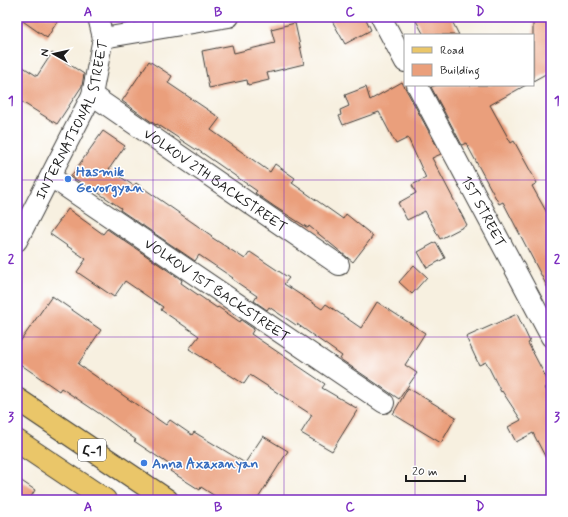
<svg xmlns="http://www.w3.org/2000/svg" width="568" height="517" font-family="Mynerve,'Noto Sans Armenian',sans-serif">
<style>
.building{fill:#ea9f7b}
.lines{fill:none;stroke-linecap:round;stroke-linejoin:round}
.street-casing{stroke:#3d3c39;stroke-width:22}
.primary-casing{stroke:#3d3c39;stroke-width:24}
.street{stroke:#fff;stroke-width:20}
.primary{stroke:#eac669;stroke-width:22}
.grid{fill:none;stroke:#7b2cbf;stroke-width:1;stroke-opacity:0.55}
.shop-dot{fill:#3f7fe0;stroke:#fff;stroke-width:1.5}
.labels{text-anchor:middle;stroke-width:3;stroke-linejoin:round;paint-order:stroke}
.shield{fill:#fff;stroke:#606060;stroke-width:1}
.shield-label{font-size:13px;font-weight:bold;fill:#1c1c1c}
.street-label{font-size:14px;fill:#1c1c1c;stroke:#fff}
.shop-label{font-size:14px;font-weight:bold;fill:#366cbe;stroke:#fff;text-anchor:start}
.neatline{fill:none;stroke:#7b2cbf;stroke-width:1.5}
.grid-label{font-size:13px;text-anchor:middle;font-weight:bold;fill:#7b2cbf}
</style>
<rect width="100%" height="100%" fill="#fff"/>
<filter id="ink" filterUnits="userSpaceOnUse"><feTurbulence type="fractalNoise" baseFrequency=".025" numOctaves="2"/><feDisplacementMap in="SourceGraphic" scale="8" xChannelSelector="R" yChannelSelector="G"/><feConvolveMatrix kernelMatrix="1 2 1 2 8 2 1 2 1" color-interpolation-filters="sRGB"/></filter>
<filter id="wash" filterUnits="userSpaceOnUse"><feTurbulence type="fractalNoise" baseFrequency=".012" numOctaves="4" result="noise"/><feDisplacementMap in="SourceGraphic" scale="16" xChannelSelector="R" yChannelSelector="G"/><feGaussianBlur stdDeviation="0.9" result="paint"/><feColorMatrix in="noise" values="0 0 0 0 0 0 0 0 0 0 0 0 0 0 0 0 0 1.4 0 .05"/><feComposite in="paint" operator="in"/></filter>
<g filter="url(#wash)">
<rect width="100%" height="100%" fill="#f7f0e0"/>
<g id="blocks">
<g class="building">
<path d="M17,17H60L47,38Z"/>
<path d="M330,17H365L371,30L345,44Z"/>
<path d="M414,17H450L459,35H424Z"/>
<path d="M533,17H551V71L533,81Z"/>
<path d="M295,23L304,64L267,73L269,80L248,85L247,80L209,88L202,51L232,45L234,53L275,43L271,29Z"/>
<path d="M52,53L84,74L82,86L57,124L17,99V63L37,76Z"/>
<path d="M149,61L172,76L168,83L220,118L211,130L270,172L275,164L295,178L292,183L343,219L346,214L373,236L353,262L309,226L308,228L275,207L255,193L257,191L198,150V151L157,124L156,125L122,101Z"/>
<path d="M402,82L441,154L432,158L467,225L440,239L425,211L407,220L398,203L416,193L412,185L426,178L408,138L396,144L379,112L343,125L339,116L341,115L340,110L349,106L345,95L366,87L370,100Z"/>
<path d="M436,85H526L490,105L511,143L514,141L537,183L532,186L551,220V294L503,202L499,204L466,143L462,145L431,87Z"/>
<path d="M103,131L125,146L109,169L134,186L136,183L212,236L211,237L245,259L250,252L289,278L284,284L322,309L326,304L361,328L377,302L425,333L405,365L417,373L399,399L340,359L342,356L297,324L296,325L269,307L267,310L254,301L257,296L232,279L233,278L199,255L195,261L120,210L121,208L94,190L93,191L71,176Z"/>
<path d="M68,209L103,234L107,229L182,280L181,283L217,308L218,307L240,322L241,320L254,329L251,334L325,384L322,388L358,409L332,451L301,433L312,415L250,375L244,384L189,349L199,336L161,310L163,307L125,281L114,297L77,272L86,259L50,234Z"/>
<path d="M436,242L445,258L427,268L418,252Z"/>
<path d="M414,265L427,277L412,294L399,282Z"/>
<path d="M52,296L101,330L78,364L166,425L170,420L192,435L194,432L245,463L263,436L288,451L257,500H221L201,487L200,490L170,471L173,467L134,441L136,440L100,414L61,388L59,391L17,362V346Z"/>
<path d="M517,314L530,342L528,343L550,385L545,388L551,398V468L533,433L516,442L508,427L521,420L502,391L501,392L486,362L479,365L466,337Z"/>
<path d="M408,388L456,417L441,443L393,414Z"/>
<path d="M17,478L35,490L29,500H17Z"/>
</g>
</g>
</g>
<g filter="url(#ink)">
<use href="#blocks" fill-opacity="0" stroke="#3d3c39" stroke-width="1"/>
<g class="lines">
<defs>
<g id="street">
<path d="M381,17L405,62"/>
<path d="M103,38L229,17"/>
<path id="s1" d="M417,85L551,337"/>
<path id="s2" d="M92,95L339,265"/>
<path id="s3" d="M51,177L384,403"/>
<path id="s4" d="M17,241L92,95L103,38L98,17"/>
</g>
<g id="primary">
<path d="M17,399L167,500"/>
<path d="M17,441L105,500"/>
</g>
</defs>
<use href="#street" class="street-casing"/>
<use href="#primary" class="primary-casing"/>
<use href="#street" class="street"/>
<use href="#primary" class="primary"/>
</g>
</g>
<path class="grid" d="M153,17V500M284,17V500M415,17V35M415,85V500M17,180H551M17,337H551"/>
<g class="shop-dot">
<circle cx="68" cy="179" r="4"/>
<circle cx="144" cy="463" r="4"/>
</g>
<g class="labels">
<rect class="shield" x="78" y="439" width="28" height="22" rx="3"/>
<g class="shield-label">
<text x="92" y="455">Հ-1</text>
</g>
<g class="street-label">
<text dy="5" stroke="none"><textPath href="#s4" startOffset="134">INTERNATIONAL STREET</textPath></text>
<text dy="5" stroke="none"><textPath href="#s2" startOffset="150">VOLKOV 2TH BACKSTREET</textPath></text>
<text dy="5" stroke="none"><textPath href="#s1" startOffset="143">1ST STREET</textPath></text>
<text dy="5" stroke="none"><textPath href="#s3" startOffset="201">VOLKOV 1ST BACKSTREET</textPath></text>
</g>
<g class="shop-label">
<text x="76" y="176">Hasmik<tspan x="76" dy="16">Gevorgyan</tspan></text>
<text x="152" y="468">Anna Axaxanyan</text>
</g>
</g>
<rect width="568" height="517" fill="none" stroke="#fff" stroke-width="44"/>
<rect x="404" y="34" width="130" height="52" fill="#ffffff" stroke="#a4a4a4"/>
<rect x="412" y="47" width="20" height="6" fill="#eac669" stroke="#a4a4a4"/>
<text x="440" y="54" font-size="12" fill="#1c1c1c">Road</text>
<rect x="412" y="64" width="20" height="12" fill="#ea9f7b" stroke="#a4a4a4"/>
<text x="440" y="74" font-size="12" fill="#1c1c1c">Building</text>
<g transform="translate(54 54) rotate(278)" stroke="#ffffff" stroke-width="3" paint-order="stroke">
<path d="M0-3L7 15L0 10L-7 15Z" fill="#1c1c1c"/>
<text y="-6" font-size="11" font-weight="bold" text-anchor="middle" fill="#1c1c1c">N</text>
</g>
<path d="M406 475v6h59v-6" fill="none" stroke="#1c1c1c" stroke-width="2"/>
<text x="412" y="475" font-size="12" fill="#1c1c1c" stroke="#ffffff" stroke-width="3" paint-order="stroke">20 m</text>
<rect x="22" y="22" width="524" height="473" class="neatline"/>
<g class="grid-label">
<text x="88" y="16">A</text>
<text x="218" y="16">B</text>
<text x="350" y="16">C</text>
<text x="480" y="16">D</text>
<text x="11" y="105">1</text>
<text x="557" y="105">1</text>
<text x="11" y="263">2</text>
<text x="557" y="263">2</text>
<text x="11" y="421">3</text>
<text x="557" y="421">3</text>
<text x="88" y="511">A</text>
<text x="218" y="511">B</text>
<text x="350" y="511">C</text>
<text x="480" y="511">D</text>
</g>
</svg>
